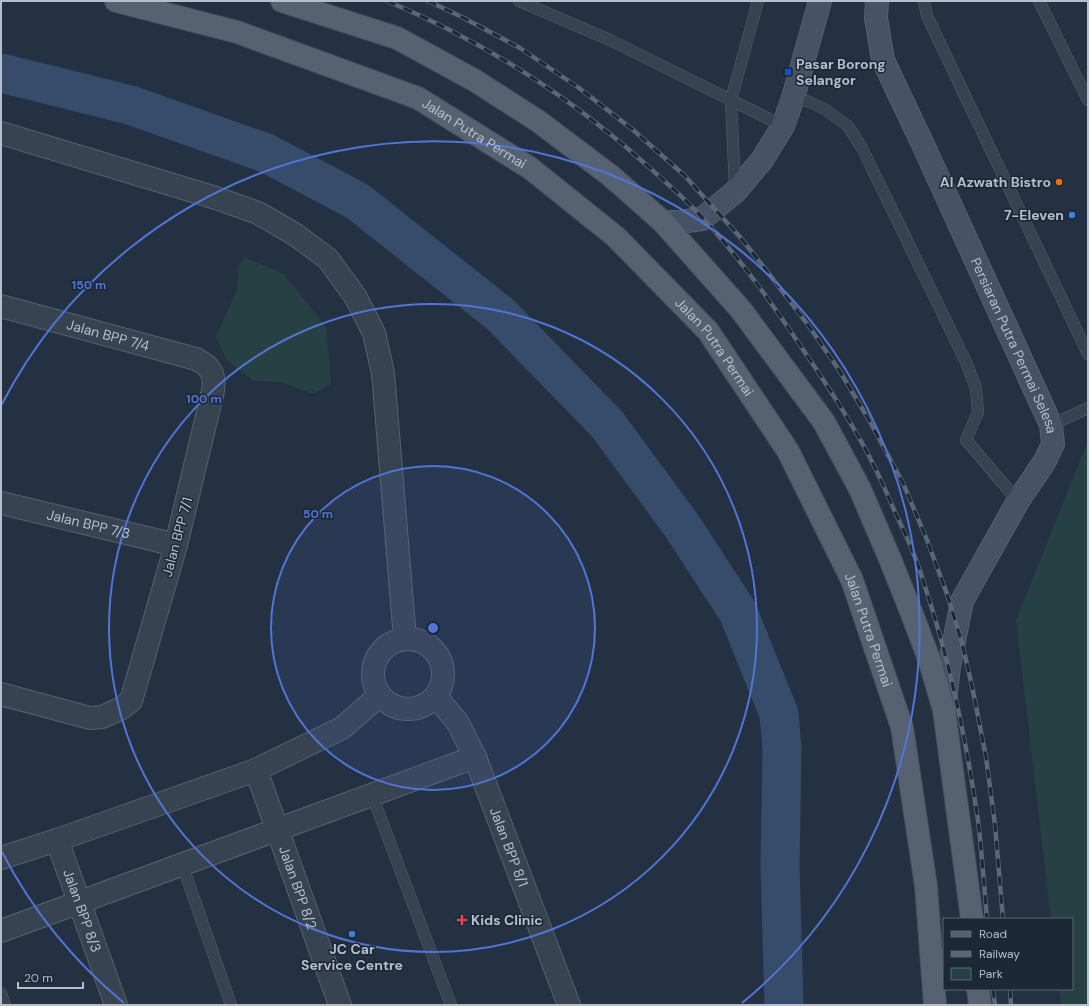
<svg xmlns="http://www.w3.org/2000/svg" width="1089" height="1006" font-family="'DM Sans',sans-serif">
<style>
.green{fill:#264043}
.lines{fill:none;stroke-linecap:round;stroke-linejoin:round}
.river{stroke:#374c6b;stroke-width:39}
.lane-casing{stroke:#56616f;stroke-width:12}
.street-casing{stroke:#56616f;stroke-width:24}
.secondary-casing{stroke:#56616f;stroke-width:24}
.primary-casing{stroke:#424c5b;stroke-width:24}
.lane{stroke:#384352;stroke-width:11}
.street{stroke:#384352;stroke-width:22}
.secondary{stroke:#465265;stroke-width:22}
.primary{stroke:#566272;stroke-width:22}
.rail-casing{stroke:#5a6779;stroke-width:4.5}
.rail{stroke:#1d2837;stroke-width:3;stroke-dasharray:9;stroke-linecap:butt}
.ring{fill:none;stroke:#5275d4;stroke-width:2}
.transit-dot{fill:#1a4fb4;stroke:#1d2837;stroke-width:1.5}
.food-dot{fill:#e8710a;stroke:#1d2837;stroke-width:1.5}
.shop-dot{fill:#3f7fe0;stroke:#1d2837;stroke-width:1.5}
.health-dot{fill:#e0444e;stroke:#1d2837;stroke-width:1.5}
.labels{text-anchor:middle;stroke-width:3;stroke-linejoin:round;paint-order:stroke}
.poi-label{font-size:14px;font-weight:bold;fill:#b5becc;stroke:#1d2837;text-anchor:start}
.street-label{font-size:14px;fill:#b5becc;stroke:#1d2837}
.centre{fill:#5275d4;stroke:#1d2837;stroke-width:2}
.ring-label{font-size:12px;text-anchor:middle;font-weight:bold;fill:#5275d4;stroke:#1d2837;stroke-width:3;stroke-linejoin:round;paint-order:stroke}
</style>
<rect width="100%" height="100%" fill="#243143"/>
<g class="green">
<path d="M244,257L284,274L326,327L331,384L313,394L281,382L253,381L226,359L216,337L237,289L239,266Z"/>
<path d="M1088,441V1005H1061L1059,989H1072V919H1051L1016,620Z"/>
</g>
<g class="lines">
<path class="river" d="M1,73L130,105L266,153L357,201L501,315L607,424L682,526L738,612L779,714L782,749L780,866L784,1005"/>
<defs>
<g id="lane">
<path d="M519,1L610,40L783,126"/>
<path d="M924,1L927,16L1088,354"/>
<path d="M1039,1L1088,100"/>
<path d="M793,98L810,102L826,110L848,126L862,148L966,362L976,388L978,412L966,440L1018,501"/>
<path d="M735,189L731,100L758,1"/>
<path d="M1051,425L1088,408"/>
<path d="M372,795L451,1005"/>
<path d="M182,864L231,1005"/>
<path d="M1,993L5,1005"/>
</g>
<g id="street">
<path d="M1,133L216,198L258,213L296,235L328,259L355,296L374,333L383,373L405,639"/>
<path id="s1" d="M1,306L196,359C212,367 215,374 213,391L176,545L131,701L120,709L102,717L90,718L1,694"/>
<path id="s2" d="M1,503L176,545"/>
<circle cx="408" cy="674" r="35"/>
<path id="s3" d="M436,696L458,723L475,757L569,1005"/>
<path id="s4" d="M256,770L340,1005"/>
<path id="s5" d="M57,840L116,1005"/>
<path d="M1,858L57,840L256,770L342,728L380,695"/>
<path d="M1,931L475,757"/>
</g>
<g id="secondary">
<path id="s6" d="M877,1L876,18L883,60L925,149L1051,425L1053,444L1045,461L1018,501L962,601L949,667L944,710"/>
<path d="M663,222H680L702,219L735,192L762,160L783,126L793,98L820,1"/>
</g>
<g id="primary">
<path id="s7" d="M116,1L237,32L418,98L530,168L616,237L708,331L788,451L852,580L902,727L926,886L935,1005"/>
<path d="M282,1L397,38L474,80L538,121L611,176L663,222L741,310L824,422L860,489L890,559L912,614L929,659L944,710L972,919"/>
<path d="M978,989L980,1005"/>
</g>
</defs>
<use href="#lane" class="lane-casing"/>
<use href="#street" class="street-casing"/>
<use href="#secondary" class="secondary-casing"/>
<use href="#primary" class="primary-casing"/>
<use href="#lane" class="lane"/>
<use href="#street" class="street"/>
<use href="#secondary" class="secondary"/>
<use href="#primary" class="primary"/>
<defs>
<g id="rail">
<path d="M387,1C480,40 566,94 642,161C661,178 680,194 697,212C740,257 776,309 810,360C831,391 851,422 868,454C878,473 887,493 895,512C902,527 909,541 914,555C920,569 924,584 929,599C952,671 967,746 978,820C982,853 984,886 987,919"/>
<path d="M428,1L462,17L520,48L579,88L632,129L684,175L740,237L763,266L808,325L839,370L869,420L903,483L927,540L947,594L962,643L972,686L986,757L995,825L1003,919"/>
<path d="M993,989L995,1005"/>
<path d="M1010,989L1011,1005"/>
</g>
</defs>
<use href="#rail" class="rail-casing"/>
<use href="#rail" class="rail"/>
</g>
<circle cx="433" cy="628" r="162" fill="#5275d4" fill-opacity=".12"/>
<g class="ring">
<circle cx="433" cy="628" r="162"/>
<circle cx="433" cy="628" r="324"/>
<path d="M124 1003A486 486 0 0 1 2 852M2 404A486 486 0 1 1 742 1003"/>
</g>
<rect class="transit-dot" x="784" y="68" width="8" height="8" rx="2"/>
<circle class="food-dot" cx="1059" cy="182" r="4"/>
<g class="shop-dot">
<circle cx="1072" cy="215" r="4"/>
<circle cx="352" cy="934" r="4"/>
</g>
<path class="health-dot" d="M460 914h4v4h4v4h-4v4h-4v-4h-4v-4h4z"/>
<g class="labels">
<g class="poi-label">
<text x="796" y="69">Pasar Borong<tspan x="796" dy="16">Selangor</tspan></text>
<text x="1051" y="187" text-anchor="end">Al Azwath Bistro</text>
<text x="1064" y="220" text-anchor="end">7-Eleven</text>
<text x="471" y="925">Kids Clinic</text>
<text x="352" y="954" text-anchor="middle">JC Car<tspan x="352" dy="16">Service Centre</tspan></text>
</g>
<g class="street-label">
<text dy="5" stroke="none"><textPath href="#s7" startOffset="384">Jalan Putra Permai</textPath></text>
<text dy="5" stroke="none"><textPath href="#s1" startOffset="111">Jalan BPP 7/4</textPath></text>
<text dy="5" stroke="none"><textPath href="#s6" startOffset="374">Persiaran Putra Permai Selesa</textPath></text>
<text dy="5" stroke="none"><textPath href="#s7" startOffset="708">Jalan Putra Permai</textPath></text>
<text dy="5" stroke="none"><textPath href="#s2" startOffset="90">Jalan BPP 7/3</textPath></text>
<text transform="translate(177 537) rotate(-75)" y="5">Jalan BPP 7/1</text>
<text dy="5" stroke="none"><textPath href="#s7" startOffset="1032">Jalan Putra Permai</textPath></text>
<text dy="5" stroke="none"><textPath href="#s3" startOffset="169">Jalan BPP 8/1</textPath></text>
<text dy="5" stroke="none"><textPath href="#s4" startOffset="125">Jalan BPP 8/2</textPath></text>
<text dy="5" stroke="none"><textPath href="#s5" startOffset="75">Jalan BPP 8/3</textPath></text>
</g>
</g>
<circle cx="433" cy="628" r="6" class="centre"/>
<g class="ring-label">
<text x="89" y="289">150 m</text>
<text x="204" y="403">100 m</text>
<text x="318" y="518">50 m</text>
</g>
<rect width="1089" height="1006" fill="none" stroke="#b5becc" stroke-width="4"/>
<rect x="943" y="918" width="130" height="72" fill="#1d2837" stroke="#5a6473"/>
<rect x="951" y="931" width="20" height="6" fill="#566272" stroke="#5a6473"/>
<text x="979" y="938" font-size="12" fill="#b5becc">Road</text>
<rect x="951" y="951" width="20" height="6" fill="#5a6779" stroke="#5a6473"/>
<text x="979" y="958" font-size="12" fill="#b5becc">Railway</text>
<rect x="951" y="968" width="20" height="12" fill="#264043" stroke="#5a6473"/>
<text x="979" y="978" font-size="12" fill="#b5becc">Park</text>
<path d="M18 982v6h65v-6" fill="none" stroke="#b5becc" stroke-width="2"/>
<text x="24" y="982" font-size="12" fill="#b5becc" stroke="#1d2837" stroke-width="3" paint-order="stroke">20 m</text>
</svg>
